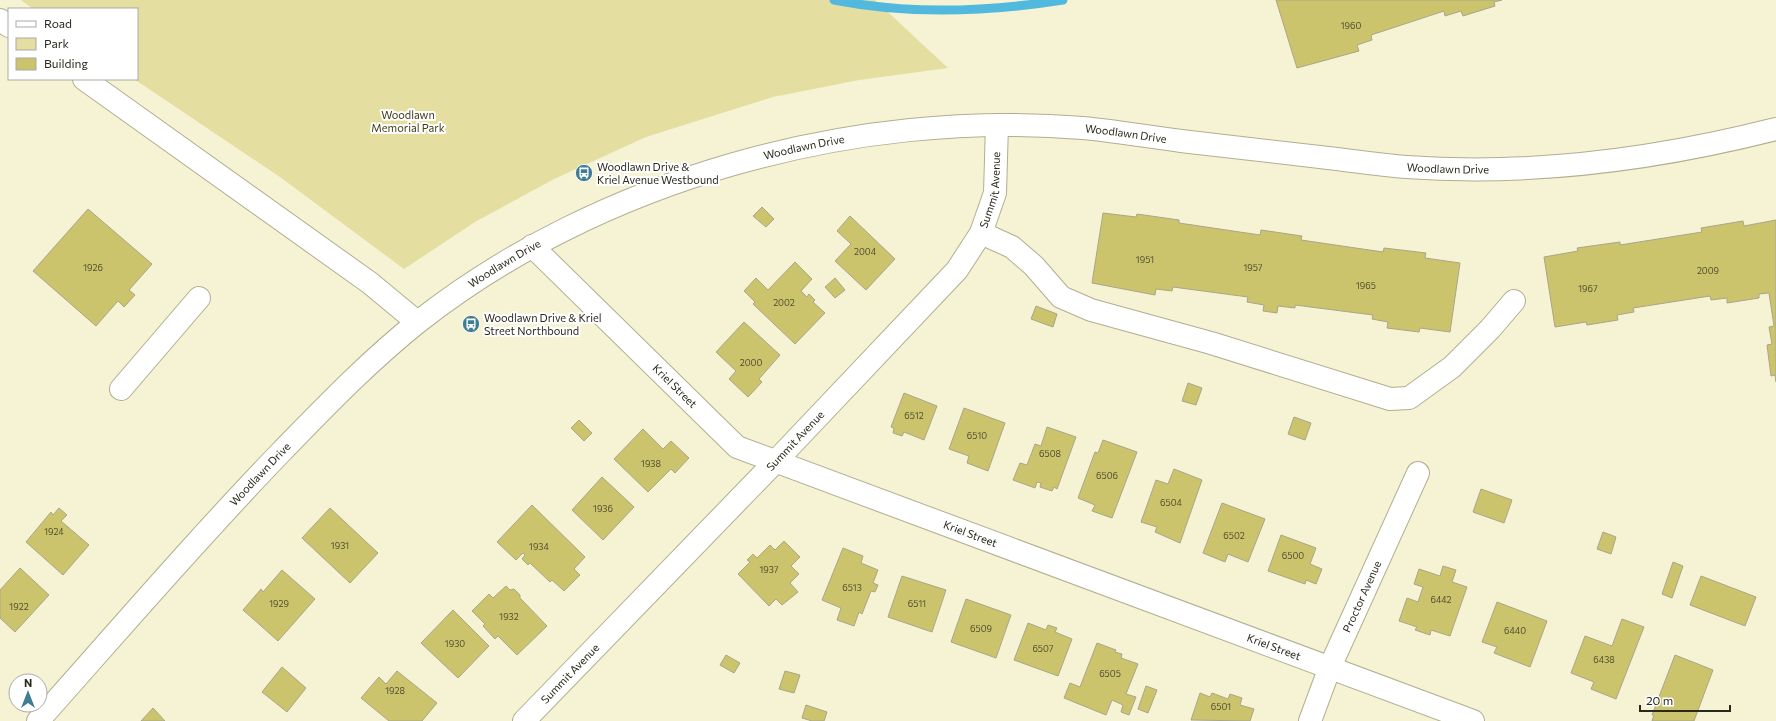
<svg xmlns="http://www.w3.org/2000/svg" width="1776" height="721" font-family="Commissioner,sans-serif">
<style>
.green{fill:#e4dea0}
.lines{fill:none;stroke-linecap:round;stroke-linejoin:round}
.stream{stroke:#52b9de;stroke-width:9}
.building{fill:#ccc36d;stroke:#a9a689}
.minor-casing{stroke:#b1ae91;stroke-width:24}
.major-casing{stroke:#b1ae91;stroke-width:24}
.minor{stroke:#fff;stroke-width:22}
.major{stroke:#fff;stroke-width:22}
.labels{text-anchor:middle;stroke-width:4;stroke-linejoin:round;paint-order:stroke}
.number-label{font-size:9px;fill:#525031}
.park-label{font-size:11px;fill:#403c17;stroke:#fff}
.street-label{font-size:11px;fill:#2a291d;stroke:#fff}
.poi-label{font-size:11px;fill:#2a291d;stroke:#fff;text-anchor:start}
</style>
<rect width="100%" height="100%" fill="#f6f3d4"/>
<path class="green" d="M21,0H875L948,68L859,80L773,97L646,137L554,179L475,222L404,269L280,177L134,79H137V9H33Z"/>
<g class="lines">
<path class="stream" d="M834,0C910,15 987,12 1063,0"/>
</g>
<g class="building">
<path d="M1276,0H1502L1494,2L1495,6L1463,16L1461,11L1445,16L1444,11L1371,35L1372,40L1357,45L1359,51L1297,68Z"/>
<path d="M762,207L774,219L766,227L753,216Z"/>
<path d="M88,209L152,264L129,290L135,295L124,307L118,301L96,326L33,271Z"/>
<path d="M1103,213L1136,217L1137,214L1179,220V223L1260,235L1261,230L1302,236L1301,240L1383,252L1384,248L1426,253L1425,258L1460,263L1450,332L1420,328L1419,332L1387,328L1388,322L1372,319L1373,315L1295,305V308L1278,306L1277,313L1263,311L1264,305L1247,302L1248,297L1173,287L1172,291L1156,289L1155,295L1092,283Z"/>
<path d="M850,216L895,259L866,290L835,261L851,244L837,231Z"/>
<path d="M1776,220V382L1775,375L1771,376L1767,345L1772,344L1769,327L1774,326L1769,293L1759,294V298L1727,303V298L1711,300L1710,296L1633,308L1634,312L1617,315L1618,320L1587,325L1586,322L1555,327L1544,257L1578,251L1577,248L1620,242V245L1702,232L1701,228L1743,221L1744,226Z"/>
<path d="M795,262L812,279L801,291L807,297L809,294L815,300L813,302L825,313L795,344L753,304L755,302L744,291L756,278L768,290Z"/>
<path d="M835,278L845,290L835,298L825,287Z"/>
<path d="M1036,306L1057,314L1053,327L1031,319Z"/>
<path d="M744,322L780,355L759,379L762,382L748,397L729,379L736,371L716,352Z"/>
<path d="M1188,383L1202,388L1196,405L1182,401Z"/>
<path d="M904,393L937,406L924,440L904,432L902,436L893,433L894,428L891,427Z"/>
<path d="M964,408L1005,423L988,471L967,463L969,456L949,449Z"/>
<path d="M1294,417L1311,423L1305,440L1288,434Z"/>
<path d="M579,420L592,433L584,441L571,428Z"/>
<path d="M1047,427L1076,437L1057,489L1054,487L1052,491L1040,487L1041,483L1037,482L1035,488L1013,480L1020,463L1027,465L1035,444L1041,446Z"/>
<path d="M643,429L663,449L671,441L689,458L675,473L671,469L648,492L614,459Z"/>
<path d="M1103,440L1137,452L1112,518L1092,511L1095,505L1078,498L1095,452L1098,453Z"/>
<path d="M1174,469L1202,480L1180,543L1155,532L1157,527L1141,522L1156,480L1168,484Z"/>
<path d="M602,477L634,507L603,540L572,510Z"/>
<path d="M1481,489L1512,500L1504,523L1473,512Z"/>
<path d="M1222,503L1265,519L1248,562L1228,554L1225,562L1203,553Z"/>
<path d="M532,505L585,557L574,569L580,575L564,591L552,580L550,582L530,563L528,565L522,559L525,555L523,553L516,560L497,542Z"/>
<path d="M59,508L67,515L61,521L89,545L63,575L26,542L51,512L53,515Z"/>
<path d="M330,508L378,553L350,583L302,538Z"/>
<path d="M1603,532L1616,537L1611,554L1597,549Z"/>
<path d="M1281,535L1316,548L1310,564L1322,569L1316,584L1306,580L1305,584L1268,571Z"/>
<path d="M784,541L800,557L791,566L799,574L790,583L798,592L782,605L776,599L769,606L738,574L750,562L747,560L753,554L757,558L770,545L775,550Z"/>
<path d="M843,548L863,556L861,563L878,570L873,583L878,585L875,592L871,591L862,614L859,612L854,626L837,620L841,608L822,600Z"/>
<path d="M1673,562L1683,566L1672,598L1662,594Z"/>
<path d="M1443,566L1456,570L1452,582L1467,587L1450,636L1431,630L1430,635L1415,630L1417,627L1399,621L1407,598L1418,602L1423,587L1414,584L1419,569L1440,576Z"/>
<path d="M20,568L49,595L15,632L0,618V590Z"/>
<path d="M282,570L315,599L278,641L243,610L261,589L263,592Z"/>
<path d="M902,576L946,590L932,632L888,617Z"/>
<path d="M1701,576L1756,597L1745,626L1690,605Z"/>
<path d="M506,586L510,590L514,589L520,595V598L547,626L517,655L498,636L495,639L483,626L485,624L472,611L489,594L493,598Z"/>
<path d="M966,599L1011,615L996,658L951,642Z"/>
<path d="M1497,602L1547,621L1530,667L1494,653L1497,647L1482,642Z"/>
<path d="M453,610L489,646L458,678L421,643Z"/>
<path d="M1622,619L1644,627L1616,699L1591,689L1594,682L1571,673L1585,636L1612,646Z"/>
<path d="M1028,623L1046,630L1048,625L1057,628L1055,632L1072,639L1058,676L1014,660Z"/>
<path d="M1097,643L1116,650L1115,652L1122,654L1121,658L1138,664L1126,694L1136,697L1129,715L1121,712L1123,705L1112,700L1106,715L1064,698L1070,683L1080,687Z"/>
<path d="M726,655L740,663L734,673L720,665Z"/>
<path d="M1675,655L1713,670L1694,721H1652L1654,715H1652Z"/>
<path d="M282,667L306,688L287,712L262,692Z"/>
<path d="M397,671L437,703L422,721H389L361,698L379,677L386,684Z"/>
<path d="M785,671L800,675L794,693L779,689Z"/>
<path d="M1146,686L1157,690L1148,713L1138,709Z"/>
<path d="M1200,693L1210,697L1212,693L1228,699L1230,694L1242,698L1240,705L1254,709L1250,721L1191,720Z"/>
<path d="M806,705L827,712L824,721H812L802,718Z"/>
<path d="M153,708L165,721H141Z"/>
</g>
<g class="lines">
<defs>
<g id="minor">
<path d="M0,20L9,26"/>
<path d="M84,79L370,283L417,322"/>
<path d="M981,233L1012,247L1034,266L1061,297L1091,310L1211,343L1390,399L1409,398L1452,367L1490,329L1514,301"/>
<path id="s1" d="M532,246L737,447L1473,721"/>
<path d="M121,389L199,298"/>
<path id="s2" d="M524,721L775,462L957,270L981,233L995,193L997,125"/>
<path id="s3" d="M1310,721L1330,667L1418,473"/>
</g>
<g id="major">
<path id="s4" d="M38,721C119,630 198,538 282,451C326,406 369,361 418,322C600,179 854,109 1083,128C1116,131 1148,137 1181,141C1233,147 1285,153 1337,159C1360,162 1383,165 1406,167C1532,176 1654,160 1776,129"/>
</g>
</defs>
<use href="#minor" class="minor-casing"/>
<use href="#major" class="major-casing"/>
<use href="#minor" class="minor"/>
<use href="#major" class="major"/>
</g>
<defs>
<symbol id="bus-disc" viewBox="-11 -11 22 22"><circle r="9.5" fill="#407d94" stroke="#fff"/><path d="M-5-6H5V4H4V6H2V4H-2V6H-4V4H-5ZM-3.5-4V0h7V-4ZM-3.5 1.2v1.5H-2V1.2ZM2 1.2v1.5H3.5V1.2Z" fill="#fff"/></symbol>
</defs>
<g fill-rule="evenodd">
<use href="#bus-disc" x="574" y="163" width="20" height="20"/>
<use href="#bus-disc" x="461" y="314" width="20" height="20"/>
</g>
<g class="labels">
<g class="number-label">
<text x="1351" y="29">1960</text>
<text x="865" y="255">2004</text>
<text x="1145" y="263">1951</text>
<text x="93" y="271">1926</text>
<text x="1253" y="271">1957</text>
<text x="1708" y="274">2009</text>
<text x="1366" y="289">1965</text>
<text x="1588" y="292">1967</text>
<text x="784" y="306">2002</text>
<text x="751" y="366">2000</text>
<text x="914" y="419">6512</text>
<text x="977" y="439">6510</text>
<text x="1050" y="457">6508</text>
<text x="651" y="467">1938</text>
<text x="1107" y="479">6506</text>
<text x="1171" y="506">6504</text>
<text x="603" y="512">1936</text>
<text x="54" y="535">1924</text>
<text x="1234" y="539">6502</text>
<text x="340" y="549">1931</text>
<text x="539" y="550">1934</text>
<text x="1293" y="559">6500</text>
<text x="769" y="573">1937</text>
<text x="852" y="591">6513</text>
<text x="1441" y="603">6442</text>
<text x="279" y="607">1929</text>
<text x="917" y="607">6511</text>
<text x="19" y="610">1922</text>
<text x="509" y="620">1932</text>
<text x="981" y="632">6509</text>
<text x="1515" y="634">6440</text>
<text x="455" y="647">1930</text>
<text x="1043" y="652">6507</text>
<text x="1604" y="663">6438</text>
<text x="1110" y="677">6505</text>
<text x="395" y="694">1928</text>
<text x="1221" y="710">6501</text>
</g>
<g class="park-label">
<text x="408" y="119">Woodlawn<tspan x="408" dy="13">Memorial Park</tspan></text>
</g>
<g class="street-label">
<text dy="4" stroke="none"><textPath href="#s4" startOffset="1303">Woodlawn Drive</textPath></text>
<text dy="4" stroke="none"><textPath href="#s4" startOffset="979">Woodlawn Drive</textPath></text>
<text dy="4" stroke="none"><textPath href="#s4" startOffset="1627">Woodlawn Drive</textPath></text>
<text dy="4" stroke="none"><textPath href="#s2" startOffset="714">Summit Avenue</textPath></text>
<text dy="4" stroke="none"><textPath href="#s4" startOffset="656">Woodlawn Drive</textPath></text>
<text dy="4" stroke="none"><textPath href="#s1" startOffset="200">Kriel Street</textPath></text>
<text dy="4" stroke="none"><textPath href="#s2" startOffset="390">Summit Avenue</textPath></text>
<text dy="4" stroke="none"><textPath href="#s4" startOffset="332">Woodlawn Drive</textPath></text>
<text dy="4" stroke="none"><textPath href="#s1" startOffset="536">Kriel Street</textPath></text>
<text dy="4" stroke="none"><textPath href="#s3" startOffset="135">Proctor Avenue</textPath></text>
<text dy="4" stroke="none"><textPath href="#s1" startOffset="860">Kriel Street</textPath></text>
<text dy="4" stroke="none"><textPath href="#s2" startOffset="66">Summit Avenue</textPath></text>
</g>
<g class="poi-label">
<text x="597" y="171">Woodlawn Drive &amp;<tspan x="597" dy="13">Kriel Avenue Westbound</tspan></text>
<text x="484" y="322">Woodlawn Drive &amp; Kriel<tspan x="484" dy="13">Street Northbound</tspan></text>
</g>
</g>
<rect x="8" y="8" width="130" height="72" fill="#ffffff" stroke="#aaa9a5"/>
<rect x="16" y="21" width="20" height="6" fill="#ffffff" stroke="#aaa9a5"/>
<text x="44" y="28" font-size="12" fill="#2a291d">Road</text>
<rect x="16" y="38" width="20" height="12" fill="#e4dea0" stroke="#aaa9a5"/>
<text x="44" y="48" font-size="12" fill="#2a291d">Park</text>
<rect x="16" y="58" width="20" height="12" fill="#ccc36d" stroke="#aaa9a5"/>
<text x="44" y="68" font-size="12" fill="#2a291d">Building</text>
<g transform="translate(28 693)"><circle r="19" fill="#ffffff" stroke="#aaa9a5"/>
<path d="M0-3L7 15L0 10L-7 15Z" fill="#407d94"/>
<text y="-6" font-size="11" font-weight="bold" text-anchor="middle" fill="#2a291d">N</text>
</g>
<path d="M1640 705v6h90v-6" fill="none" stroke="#2a291d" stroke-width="2"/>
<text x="1646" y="705" font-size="12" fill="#2a291d" stroke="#ffffff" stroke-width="3" paint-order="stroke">20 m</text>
</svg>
